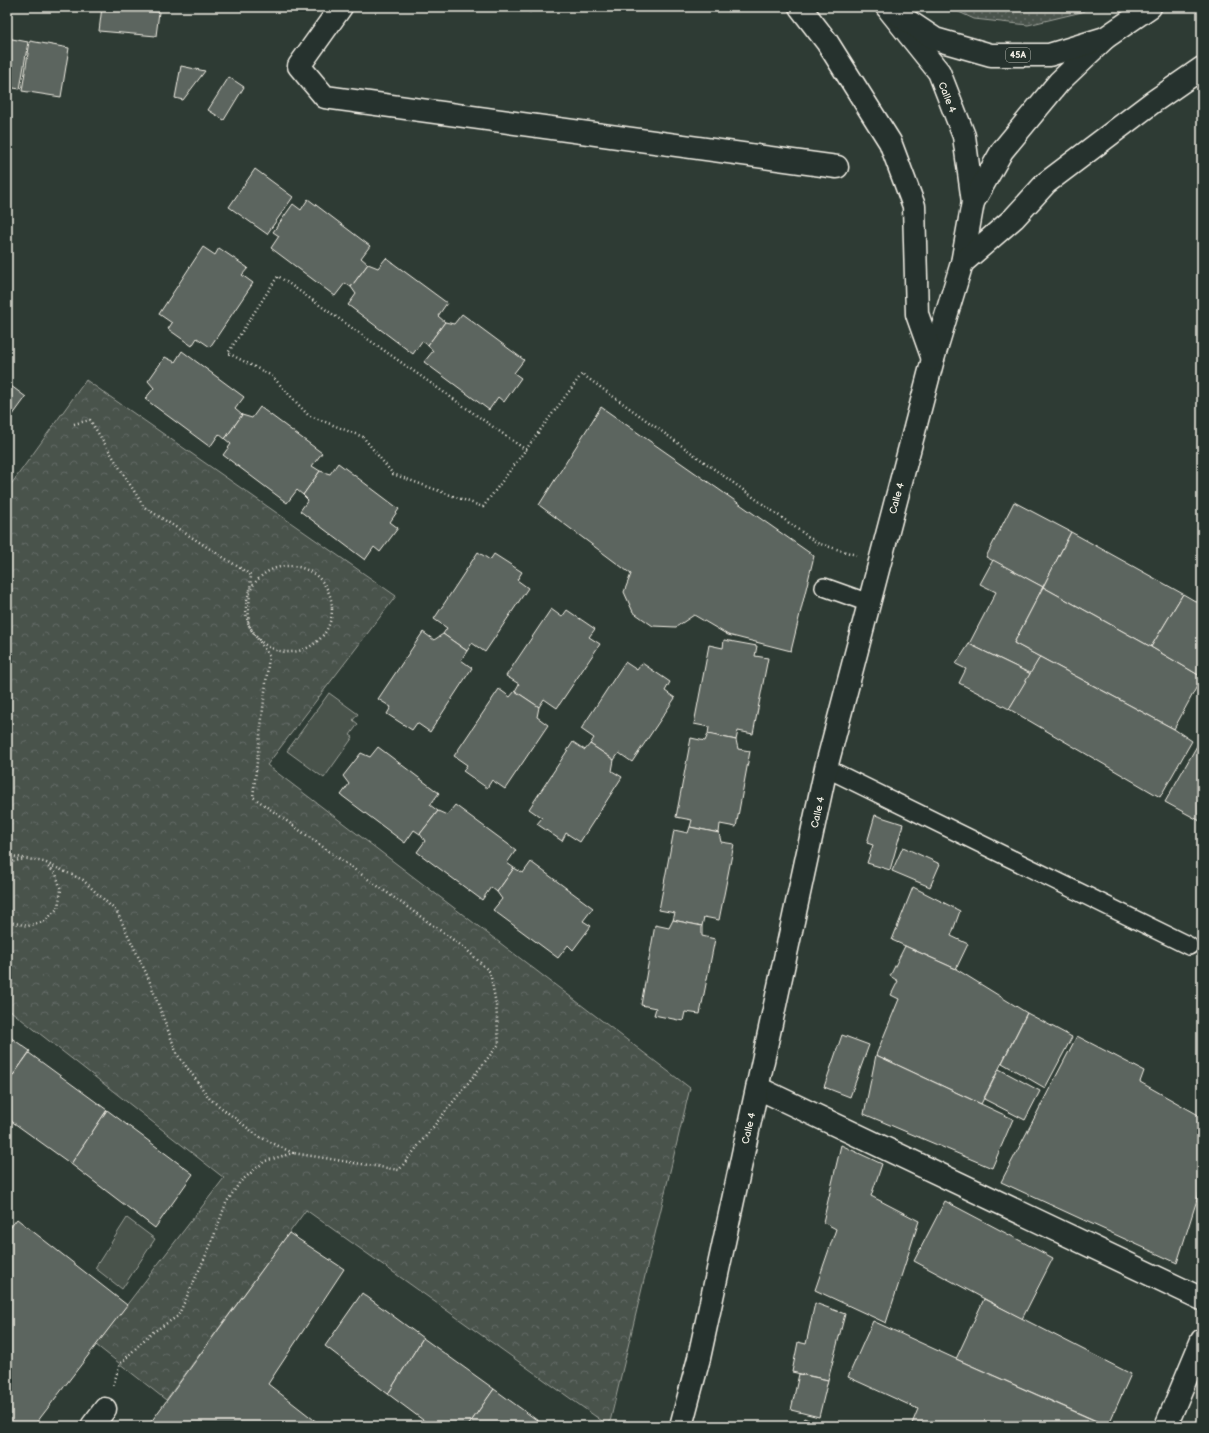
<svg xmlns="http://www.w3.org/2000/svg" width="1209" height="1433" font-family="'Balsamiq Sans',sans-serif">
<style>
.grass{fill:url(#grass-dots);stroke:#9ea29a}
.park{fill:url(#park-crowns);stroke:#9ea29a}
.pitch{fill:#48524c;stroke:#9ea29a}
.building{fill:#5c655e;stroke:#f4f1e8}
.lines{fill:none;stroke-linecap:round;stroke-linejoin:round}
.service-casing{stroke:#f4f1e8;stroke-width:20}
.minor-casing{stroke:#f4f1e8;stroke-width:25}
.secondary-casing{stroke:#f4f1e8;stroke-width:25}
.primary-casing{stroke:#f4f1e8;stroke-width:25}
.trunk-casing{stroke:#f4f1e8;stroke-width:25}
.path{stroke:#f4f1e8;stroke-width:2.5;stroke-dasharray:1 3;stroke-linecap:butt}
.service{stroke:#26332d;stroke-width:17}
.minor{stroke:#26332d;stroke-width:22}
.secondary{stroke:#26332d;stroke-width:22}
.primary{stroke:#26332d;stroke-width:22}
.trunk{stroke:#26332d;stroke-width:22}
.labels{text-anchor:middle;stroke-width:3;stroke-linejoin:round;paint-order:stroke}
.shield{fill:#26332d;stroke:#b6b8b0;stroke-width:1}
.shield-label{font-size:9px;font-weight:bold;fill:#f4f1e8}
.street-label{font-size:10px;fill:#f4f1e8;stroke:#26332d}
</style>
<defs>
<pattern id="grass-dots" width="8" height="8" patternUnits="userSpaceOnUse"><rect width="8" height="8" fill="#48524c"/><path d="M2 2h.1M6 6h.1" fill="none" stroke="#636b66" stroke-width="1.8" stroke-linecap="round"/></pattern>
<pattern id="park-crowns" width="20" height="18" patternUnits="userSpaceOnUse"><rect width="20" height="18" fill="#48524c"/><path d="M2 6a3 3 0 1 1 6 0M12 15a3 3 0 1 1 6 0" fill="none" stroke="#636b66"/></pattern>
</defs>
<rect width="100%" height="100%" fill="#2e3b34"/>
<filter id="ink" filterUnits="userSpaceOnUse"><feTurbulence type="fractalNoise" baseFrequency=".025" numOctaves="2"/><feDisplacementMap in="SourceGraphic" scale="8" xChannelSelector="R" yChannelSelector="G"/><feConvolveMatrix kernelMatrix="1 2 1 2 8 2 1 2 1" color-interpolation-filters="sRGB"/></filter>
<g filter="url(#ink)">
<path class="grass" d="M948,7H1090L1082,12L1028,25L974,19Z"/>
<path class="park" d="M86,380L396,596L267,765L690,1088L609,1426L306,1210L166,1400L96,1345L224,1178L7,1008V490Z"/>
<g class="pitch">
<path d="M329,693L358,714L353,720L358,724L350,735L353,737L324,778L287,751Z"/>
<path d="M127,1218L155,1239L122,1289L95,1268Z"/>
</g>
<g class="building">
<path d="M102,7H116L159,12L156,36L99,31Z"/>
<path d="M497,7H532L531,12Z"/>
<path d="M7,38L28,42L20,89L7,87Z"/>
<path d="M30,41L69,48L61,97L22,91Z"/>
<path d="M181,66L205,71L183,100L175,98Z"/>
<path d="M229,77L244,87L224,120L208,110Z"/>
<path d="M255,169L293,197L267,234L229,207Z"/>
<path d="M308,199L370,246L361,258L368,264L351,287L345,283L335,296L271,248L279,236L273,232L293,204L301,210Z"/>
<path d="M203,247L215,255L219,248L248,268L242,275L253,283L210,347L197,338L192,346L168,329L172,323L159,314Z"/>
<path d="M386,258L447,303L438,316L445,322L428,345L422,341L413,354L348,305L356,294L351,287L368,264L378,268Z"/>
<path d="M462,314L524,360L514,373L521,378L504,402L498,397L489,410L424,362L433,351L428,345L445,322L454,324Z"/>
<path d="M182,351L244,397L235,409L242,415L225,439L219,434L210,447L145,399L154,388L148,381L165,357L175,362Z"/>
<path d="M7,383L26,397L7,423Z"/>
<path d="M260,407L322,453L312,466L320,471L303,495L297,490L287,503L223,455L231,444L225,439L242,415L252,418Z"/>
<path d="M601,407L814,556L791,651L728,635L694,615L676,627L653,626L633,612L624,592L631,574L539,505Z"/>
<path d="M338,463L399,509L390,522L398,528L380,552L374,547L365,560L300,511L308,500L303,495L320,471L330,474Z"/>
<path d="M1014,502L1071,532L1043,587L986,557Z"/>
<path d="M1071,532L1183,594L1151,647L1043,587Z"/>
<path d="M478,552L490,560L494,554L522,572L517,580L528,588L485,652L472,643L467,651L443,634L447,628L434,619Z"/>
<path d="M993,560L1043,587L1014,643L1040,657L1031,674L969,644L996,592L980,584Z"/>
<path d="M1043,587L1151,647L1202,677L1174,729L1014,643Z"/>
<path d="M1183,594L1202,605V677L1151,647Z"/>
<path d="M551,609L562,617L567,610L595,629L589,637L600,644L557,708L544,699L539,707L515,691L519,684L506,676Z"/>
<path d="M423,632L434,640L443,634L467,651L461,660L472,668L430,732L417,723L412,730L387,714L391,707L378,699Z"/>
<path d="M724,640L757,646L755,656L768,658L753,734L738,731L736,740L708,734L709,727L694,724L709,645L723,648Z"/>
<path d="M969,644L1031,674L1009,709L959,683L966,669L956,664Z"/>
<path d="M1040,657L1174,729L1192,741L1160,797L1009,709Z"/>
<path d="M625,662L637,670L642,663L670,682L665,691L675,698L632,762L619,753L614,760L590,744L594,738L581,729Z"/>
<path d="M499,689L510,697L515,691L539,707L537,717L548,725L505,789L492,780L487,788L463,771L467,765L454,756Z"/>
<path d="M708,734L736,740L738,749L750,751L736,827L720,824L719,833L690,827L692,820L676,817L691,738L705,741Z"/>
<path d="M1202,737V818L1200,821L1165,802Z"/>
<path d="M573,742L585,750L590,744L614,760L612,771L622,777L580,842L566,833L562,841L537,824L542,818L529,809Z"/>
<path d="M378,747L439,793L430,805L438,811L420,834L414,830L405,843L341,795L349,784L343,776L361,753L370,757Z"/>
<path d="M455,805L516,850L507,863L514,868L497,892L491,887L482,900L417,852L425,841L420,834L438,811L447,815Z"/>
<path d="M875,815L903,824L890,870L867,863L873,845L867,843Z"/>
<path d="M690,827L719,833L721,842L734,844L719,920L704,917L702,926L673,920L675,913L659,910L674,830L688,833Z"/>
<path d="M903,847L940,864L930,887L892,871Z"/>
<path d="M531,862L593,908L583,921L591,926L573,950L568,945L558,958L493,910L502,899L497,892L514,868L523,873Z"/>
<path d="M913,887L960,911L951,936L968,944L956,969L892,940Z"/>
<path d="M673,920L702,926V936L715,939L700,1014L685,1012L683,1021L654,1015L656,1008L641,1005L655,925L669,928Z"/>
<path d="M905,946L956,969L1027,1013L981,1104L876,1055L899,999L891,995L898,981L890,976Z"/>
<path d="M1027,1013L1072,1037L1045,1088L1002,1063Z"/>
<path d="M7,1035L30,1051L7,1084Z"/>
<path d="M842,1035L869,1045L850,1097L824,1087Z"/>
<path d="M1077,1036L1144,1071L1140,1082L1202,1117V1184L1177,1263L1001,1182Z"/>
<path d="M29,1053L107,1110L71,1164L7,1118V1084Z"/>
<path d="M876,1055L1013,1119L992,1168L864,1114Z"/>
<path d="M999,1069L1040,1091L1025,1120L984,1099Z"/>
<path d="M107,1110L193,1174L155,1228L71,1164Z"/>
<path d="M841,1145L882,1164L871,1196L919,1221L886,1323L815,1290L836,1229L823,1222Z"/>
<path d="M945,1201L1053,1258L1022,1319L914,1261Z"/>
<path d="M17,1219L127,1305L34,1426H7V1232Z"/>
<path d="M289,1233L344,1269L268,1384L318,1423L316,1426H148Z"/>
<path d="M362,1293L423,1338L388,1394L325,1346Z"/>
<path d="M984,1299L1131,1374L1108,1426L956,1359Z"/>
<path d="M815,1303L845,1314L828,1380L792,1372L798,1342L806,1344Z"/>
<path d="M873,1321L956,1359L1107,1426H911L918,1409L848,1377Z"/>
<path d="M423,1338L494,1389L468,1426H431L388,1394Z"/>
<path d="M799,1374L828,1380L819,1417L791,1410Z"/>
<path d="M494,1389L545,1426H468Z"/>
<path d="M804,1418L822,1426H800Z"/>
</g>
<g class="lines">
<defs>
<g id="service">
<path d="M824,587L869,603"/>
<path d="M826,768L1189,946"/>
</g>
<g id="minor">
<path d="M341,7L299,66L325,97L837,167"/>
<path d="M758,1088L1202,1299"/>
<path d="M92,1426L105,1409"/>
<path d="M1166,1426L1202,1340"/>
</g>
<g id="secondary">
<path d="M890,11L939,72L964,136L973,202"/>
<path d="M681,1426L699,1358L826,768L933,359L962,263L973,202L1002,151L1059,82L1105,38"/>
</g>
<path id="primary" d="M800,7L827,42L890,142L914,206L917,314L933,359"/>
<g id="trunk">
<path d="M887,7L935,39L991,55H1049L1105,38L1150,7"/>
<path d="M962,263L1014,218L1046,183L1153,102L1202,68"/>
</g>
</defs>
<use href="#service" class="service-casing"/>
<use href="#minor" class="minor-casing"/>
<use href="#secondary" class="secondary-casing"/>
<use href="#primary" class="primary-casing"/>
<use href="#trunk" class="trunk-casing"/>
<g class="path">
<path d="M74,424L90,420L144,507L251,575L248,624L269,656L253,797L466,949L490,972L496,1004L499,1044L399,1170L293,1153"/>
<path d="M526,450L278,276L228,353L272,376L308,415L363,437L393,474L483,507L582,374L817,543L856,555"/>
<circle cx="289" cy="609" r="43"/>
<path d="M7,855L44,862L83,880L117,912L148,977L177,1054L210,1099L258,1136L293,1153L265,1161L240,1182L226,1203L211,1244L178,1316L150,1334L120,1364L113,1386"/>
<path d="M7,866L11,862L24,859"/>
<path d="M7,918L10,922L28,926L45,921L58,908L61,890L56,874L46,865"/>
</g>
<use href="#service" class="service"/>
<use href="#minor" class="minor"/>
<use href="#secondary" class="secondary"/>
<use href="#primary" class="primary"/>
<use href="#trunk" class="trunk"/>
</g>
</g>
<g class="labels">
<rect class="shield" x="1006" y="48" width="24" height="14" rx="3"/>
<g class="shield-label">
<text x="1018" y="58">45A</text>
</g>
<g class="street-label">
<text transform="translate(948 97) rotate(68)" y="4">Calle 4</text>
<text transform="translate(896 498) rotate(-75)" y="4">Calle 4</text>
<text transform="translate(817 812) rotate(-78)" y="4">Calle 4</text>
<text transform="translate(748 1128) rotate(-77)" y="4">Calle 4</text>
</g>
</g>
<rect width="1209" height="1433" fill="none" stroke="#26332d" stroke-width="24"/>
<rect x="12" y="12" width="1185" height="1409" fill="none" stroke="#f4f1e8" stroke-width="1.5" filter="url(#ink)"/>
</svg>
